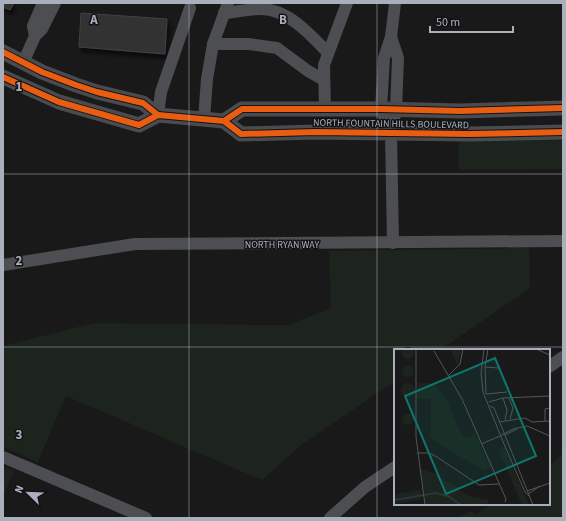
<svg xmlns="http://www.w3.org/2000/svg" width="566" height="521" font-family="'Source Sans 3',sans-serif">
<style>
.green{fill:#1c241d}
.building{fill:#313131;stroke:#414245;filter:url(#shadow)}
.lines{fill:none;stroke-linecap:round;stroke-linejoin:round}
.minor{stroke:#4d4e52;stroke-width:12}
.major{stroke:#4a4b4e;stroke-width:15}
.cycleway-casing{stroke:#131315;stroke-width:8}
.cycleway{stroke:#e95d12;stroke-width:6}
.grid{fill:none;stroke:#a9afbb;stroke-width:1;stroke-opacity:0.55}
.labels{text-anchor:middle;stroke-width:3;stroke-linejoin:round;paint-order:stroke}
.street-label{font-size:10px;fill:#a9afbb;stroke:#131315}
.inset-river{fill:none;stroke:#2a353c;stroke-width:2}
.inset-road{fill:none;stroke:#53555a;stroke-width:1}
.view{fill:#0f766e;fill-opacity:0.15;stroke:#0f766e;stroke-width:2}
.inset-edge{fill:none;stroke:#a9afbb;stroke-width:2}
.grid-label{font-size:13px;text-anchor:middle;font-weight:bold;fill:#a9afbb;stroke:#131315;stroke-width:3;stroke-linejoin:round;paint-order:stroke}
</style>
<defs>
<filter id="shadow"><feDropShadow dx="2.5" dy="4.5" stdDeviation="2" flood-color="#0009"/></filter>
</defs>
<rect width="100%" height="100%" fill="#191919"/>
<g class="green">
<path d="M563,140V169L459,170V141Z"/>
<path d="M529,248L530,288L440,350H395V381L300,446L262,480L66,396L38,462L3,447V346L94,323L288,325L331,308L329,251Z"/>
<path d="M563,454V518H459L469,511L476,514L492,504H549V466Z"/>
<path d="M3,466L14,471L3,496Z"/>
</g>
<g class="building">
<path d="M3,3H14L10,10L3,7Z"/>
<path d="M81,13L167,19L165,54L79,47Z"/>
</g>
<g class="lines">
<g class="minor">
<path d="M224,13C236,12 248,9 261,9C288,9 311,35 328,53"/>
<path d="M35,36L33,26L43,3"/>
<path d="M391,37L398,58L396,110L391,133L393,243"/>
<path d="M213,44H249L277,48L308,71L324,80"/>
<path d="M23,63L35,36L42,29L55,3"/>
<path d="M325,110L324,65L347,3"/>
<path d="M158,115L161,92L190,8"/>
<path d="M204,119L207,79L213,44L228,3"/>
<path d="M391,133L381,109L384,58L391,37L395,3"/>
<path d="M3,265L135,244L563,241"/>
<path d="M549,367L563,357"/>
<path d="M3,457L146,518"/>
<path d="M330,518L365,487L395,467"/>
</g>
<g class="major">
<path d="M3,52L42,72L76,85L97,92L143,103L158,115"/>
<path d="M3,77L59,102L139,125L158,115L224,121L241,134L315,132L470,134L563,132"/>
<path d="M224,121L242,109H381L460,111L563,108"/>
</g>
<defs>
<g id="cycleway">
<path d="M3,52L42,72L76,85L97,92L143,103L158,115"/>
<path d="M3,77L59,102L139,125L158,115L224,121L241,134L315,132L470,134L563,132"/>
<path d="M224,121L242,109H381L460,111L563,108"/>
</g>
</defs>
<use href="#cycleway" class="cycleway-casing"/>
<use href="#cycleway" class="cycleway"/>
</g>
<path class="grid" d="M189,3V518M377,3V518M3,174H563M3,347H563"/>
<g class="labels">
<g class="street-label">
<text transform="translate(391 123) rotate(1)" y="4">NORTH FOUNTAIN HILLS BOULEVARD</text>
<text x="282" y="248">NORTH RYAN WAY</text>
</g>
</g>
<g transform="translate(394 349)">
<rect width="156" height="156" fill="#191919"/>
<path d="M8 4a6 6 0 1 1 12 0a6 6 0 1 1-12 0ZM57,0H68L63,16L57,1ZM8 22a6 6 0 1 1 12 0a6 6 0 1 1-12 0ZM24,34H40L52,49L66,83L72,89L81,85L97,119L90,122L37,90V50H23ZM7 41a7 7 0 1 1 14 0a7 7 0 1 1-14 0ZM8 70a6 6 0 1 1 12 0a6 6 0 1 1-12 0ZM110,99L135,156H128L105,101ZM26,120L40,124L75,147L94,151L95,156H32ZM27,141L28,150L2,155L1,145Z" fill="#1c241d"/>
<path class="inset-river" d="M1,151L41,144L54,147L67,156"/>
<path class="inset-road" d="M22,0V88L31,156M90,0L87,24L89,43L112,100L131,143L136,148M142,0L156,6M40,2L68,50L112,150L111,153M91,18L105,19M54,27L66,15L69,0M92,45L113,43M92,45L91,18L94,0M109,49L113,61L111,71M115,49L119,59L116,70M95,53L109,49L156,47M96,57L100,59L139,156M151,72V60L156,59M105,73L131,69L138,73L156,72M111,86L123,80M106,87L119,80L133,77L156,87M87,95L106,87M23,104H35L43,108L85,136L105,135M133,142L156,134M134,145L146,137"/>
<path class="view" d="M101,9L142,107L52,145L11,47Z"/>
<rect width="156" height="156" class="inset-edge"/>
</g>
<g class="grid-label">
<text x="94" y="24">A</text>
<text x="283" y="24">B</text>
<text x="19" y="91">1</text>
<text x="19" y="265">2</text>
<text x="19" y="439">3</text>
</g>
<rect width="566" height="521" fill="none" stroke="#a9afbb" stroke-width="8"/>
<g transform="translate(28 493) rotate(293)" stroke="#131315" stroke-width="3" paint-order="stroke">
<path d="M0-3L7 15L0 10L-7 15Z" fill="#a9afbb"/>
<text y="-6" font-size="11" font-weight="bold" text-anchor="middle" fill="#a9afbb">N</text>
</g>
<path d="M430 26v6h83v-6" fill="none" stroke="#a9afbb" stroke-width="2"/>
<text x="436" y="26" font-size="12" fill="#a9afbb" stroke="#131315" stroke-width="3" paint-order="stroke">50 m</text>
</svg>
